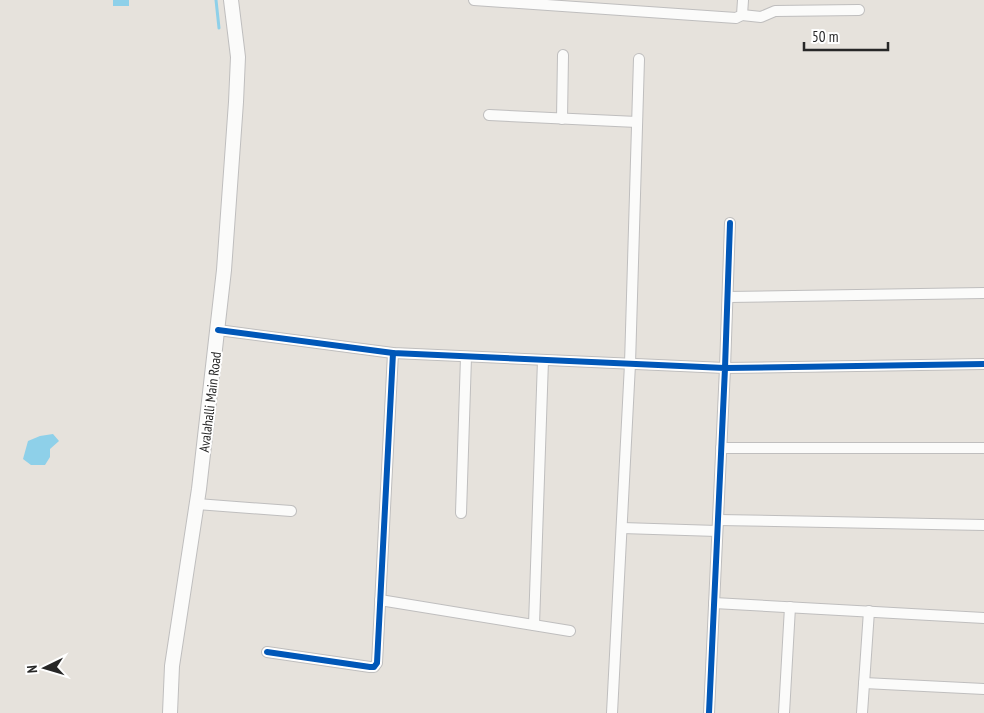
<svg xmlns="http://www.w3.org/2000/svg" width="984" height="713" font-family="'PT Sans Narrow',sans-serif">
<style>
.water{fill:#8ed0e9}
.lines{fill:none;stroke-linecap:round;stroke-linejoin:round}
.stream{stroke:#8ed0e9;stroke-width:3}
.minor-casing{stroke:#bfbebe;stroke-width:12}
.secondary-casing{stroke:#bfbebe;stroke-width:16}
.minor{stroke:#fbfbfa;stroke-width:10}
.secondary{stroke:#fbfbfa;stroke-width:14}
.cycleway-casing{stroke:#fff;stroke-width:9}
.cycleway{stroke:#0057b8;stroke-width:6}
.labels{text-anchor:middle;stroke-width:4;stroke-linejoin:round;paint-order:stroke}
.street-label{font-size:14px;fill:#272727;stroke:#fff}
</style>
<rect width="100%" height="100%" fill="#e6e2dc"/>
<g class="water">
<rect x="113" y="0" width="16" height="6"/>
<path d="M53,434L59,441L50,449V457L45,465H31L23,459L28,441L40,436Z"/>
</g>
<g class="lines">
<path class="stream" d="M216,0L219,28"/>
<defs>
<g id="minor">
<path d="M474,0L736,18L742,15L743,0"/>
<path d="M742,15L761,17L775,11L859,10"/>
<path d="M489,115L637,122"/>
<path d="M562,119L563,55"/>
<path d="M730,223L725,368L984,364"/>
<path d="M728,297L984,293"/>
<path d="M218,330L393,353L725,368L709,713"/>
<path d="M721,448H984"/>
<path d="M197,504L291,511"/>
<path d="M461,513L466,357"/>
<path d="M718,520L984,525"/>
<path d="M622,528L717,531"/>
<path d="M380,600L570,631"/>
<path d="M714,603L984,618"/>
<path d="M534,625L543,360"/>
<path d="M267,652L370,667H374L377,663L393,353"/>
<path d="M864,683L984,689"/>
<path d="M612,713L630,364L639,59"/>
<path d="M784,713L790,607"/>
<path d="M862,713L869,611"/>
</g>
<path id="secondary" d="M170,713L172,666L199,489L224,270L236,102L238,57L231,0"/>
</defs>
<use href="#minor" class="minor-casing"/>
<use href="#secondary" class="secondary-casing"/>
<use href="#minor" class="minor"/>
<use href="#secondary" class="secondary"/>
<defs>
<g id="cycleway">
<path d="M730,223L725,368L984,364"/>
<path d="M218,330L393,353L725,368L709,713"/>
<path d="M267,652L370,667H374L377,663L393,353"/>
</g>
</defs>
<use href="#cycleway" class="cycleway-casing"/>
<use href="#cycleway" class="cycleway"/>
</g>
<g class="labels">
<g class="street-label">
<text transform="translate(210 402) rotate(-83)" y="5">Avalahalli Main Road</text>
</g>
</g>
<g transform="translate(45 668) rotate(265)" stroke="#ffffff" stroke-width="4" paint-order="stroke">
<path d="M0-4L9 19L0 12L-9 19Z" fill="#272727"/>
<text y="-8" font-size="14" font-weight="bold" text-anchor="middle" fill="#272727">N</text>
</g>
<path d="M804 42v8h84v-8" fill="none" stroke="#272727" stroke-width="2.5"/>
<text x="812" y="42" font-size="15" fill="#272727" stroke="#ffffff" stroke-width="4" paint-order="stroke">50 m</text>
</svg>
